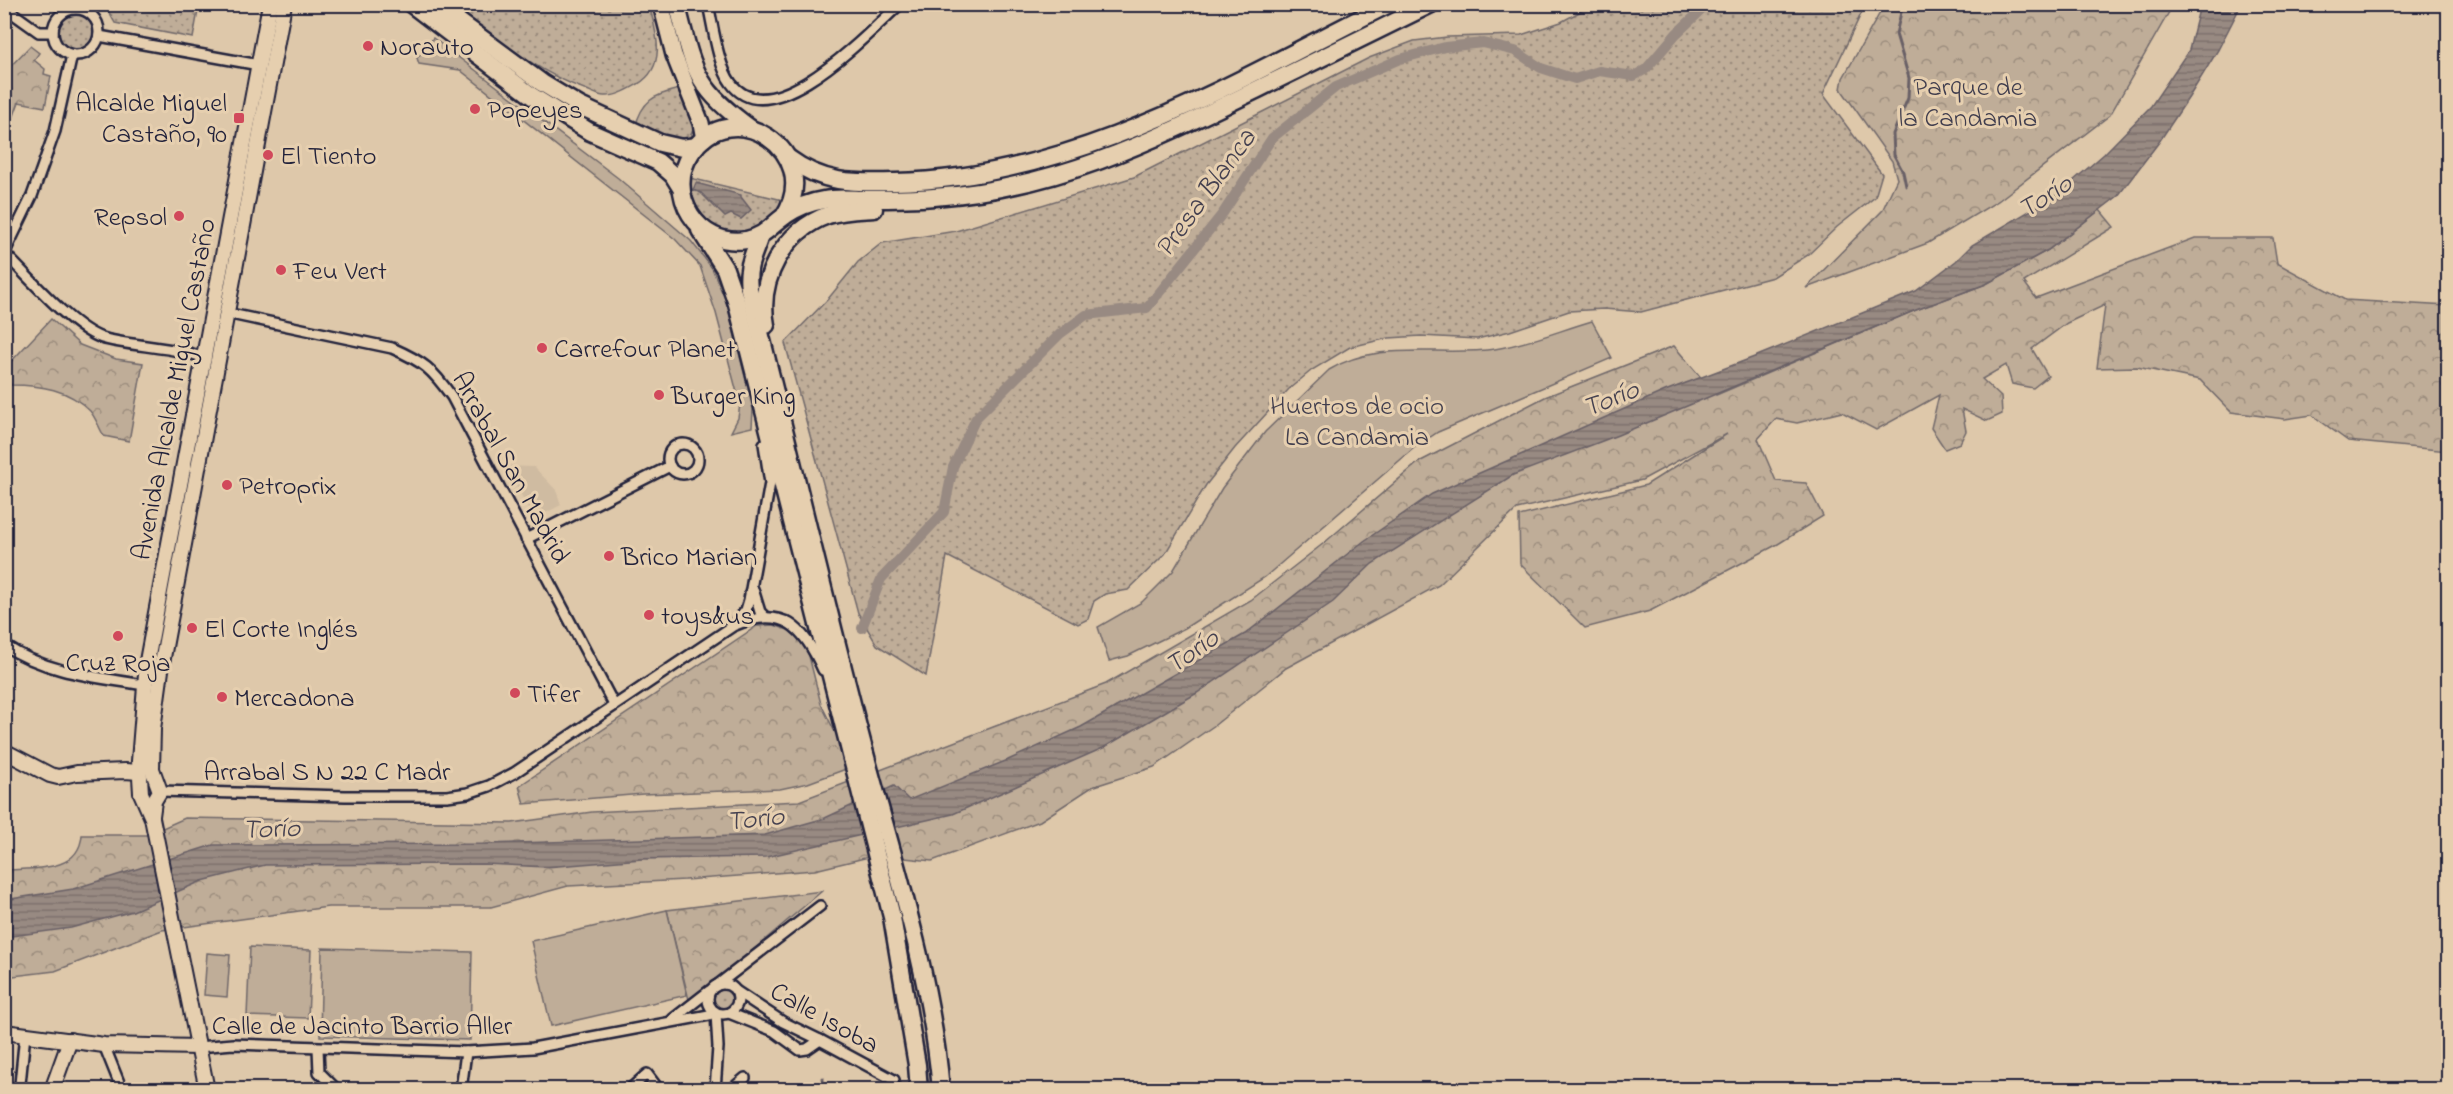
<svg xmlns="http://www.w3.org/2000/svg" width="2453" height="1094" font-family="'Indie Flower',sans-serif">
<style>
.built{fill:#cfbba1}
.grass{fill:url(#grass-dots);stroke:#70686a;stroke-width:1.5}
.forest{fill:url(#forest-crowns);stroke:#70686a;stroke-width:1.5}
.garden{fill:#bfad98;stroke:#70686a;stroke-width:1.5}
.water{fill:url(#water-rules);stroke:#696066;stroke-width:1.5}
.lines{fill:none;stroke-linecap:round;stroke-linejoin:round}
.stream{stroke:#696066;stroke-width:3}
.canal{stroke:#988a82;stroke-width:10}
.street-casing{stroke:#22223b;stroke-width:14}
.secondary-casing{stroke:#22223b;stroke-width:18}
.primary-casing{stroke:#22223b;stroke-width:20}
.highway-casing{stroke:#22223b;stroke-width:21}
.street{stroke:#e6cfaf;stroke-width:9}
.secondary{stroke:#e6cfaf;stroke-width:14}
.primary{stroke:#e6cfaf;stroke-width:15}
.highway{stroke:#e6cfaf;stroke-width:16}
.poi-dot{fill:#d1495b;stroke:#e6cfaf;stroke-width:2}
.labels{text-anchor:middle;stroke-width:6;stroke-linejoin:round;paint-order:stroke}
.poi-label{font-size:27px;fill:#22223b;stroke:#e6cfaf;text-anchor:start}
.park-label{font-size:27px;fill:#413e4e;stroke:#e6cfaf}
.street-label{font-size:27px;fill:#22223b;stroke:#e6cfaf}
.water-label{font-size:28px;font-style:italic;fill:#454150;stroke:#e6cfaf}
</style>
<defs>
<pattern id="grass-dots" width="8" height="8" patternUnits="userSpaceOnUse" patternTransform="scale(1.5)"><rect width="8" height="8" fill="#bfad98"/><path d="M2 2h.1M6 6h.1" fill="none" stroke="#9b8c7d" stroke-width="1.8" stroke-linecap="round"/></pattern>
<pattern id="forest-crowns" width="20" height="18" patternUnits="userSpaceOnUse" patternTransform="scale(1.5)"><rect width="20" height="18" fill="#bfad98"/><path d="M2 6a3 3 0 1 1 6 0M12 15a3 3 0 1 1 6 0" fill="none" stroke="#9b8c7d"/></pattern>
<pattern id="water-rules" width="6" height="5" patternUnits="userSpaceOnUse" patternTransform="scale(1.5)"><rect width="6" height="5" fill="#988a82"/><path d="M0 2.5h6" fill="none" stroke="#7c706c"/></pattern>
</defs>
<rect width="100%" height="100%" fill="#dec8aa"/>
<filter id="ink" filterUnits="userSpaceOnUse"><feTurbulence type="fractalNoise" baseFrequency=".0167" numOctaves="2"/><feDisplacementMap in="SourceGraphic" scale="12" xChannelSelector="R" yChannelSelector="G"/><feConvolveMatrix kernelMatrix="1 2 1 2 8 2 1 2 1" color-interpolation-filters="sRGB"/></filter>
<g filter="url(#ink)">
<path class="built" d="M506,466L534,467L556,490L561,505L534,519Z"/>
<g class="grass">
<path d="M105,5H164L198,11L193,38L115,23Z"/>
<path d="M452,5H649C656,31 668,66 638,84C629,89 616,97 604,96C599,96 592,92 587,90C537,73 494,36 452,5Z"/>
<path d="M1592,5H1868L1861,14L1823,94L1882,174L1875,197L1837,227L1808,255L1773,277L1641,312L1604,309L1569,311L1510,331L1477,339L1421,336L1389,338L1350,347L1312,370L1289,389L1235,448L1206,485L1165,554L1128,590L1105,594L1094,601L1088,619L1078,624L947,556L926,676L877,645L858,613L785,343L828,299L858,262L882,243L956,231L1134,177L1369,58L1414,41L1447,37L1521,35L1561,22Z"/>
<circle cx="76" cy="32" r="19"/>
<path d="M679,89C686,105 702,126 687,140L679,142L635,128C642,100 654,95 679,89Z"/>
<path d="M690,178L783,200C766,253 691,241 690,178Z"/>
<circle cx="723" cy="999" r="11"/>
</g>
<g class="forest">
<path d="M1885,4L2173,5L2110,115L1998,201L1928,243L1806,288L1882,211L1897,179L1892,161L1841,89L1843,78Z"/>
<path d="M30,46L39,53L34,60L45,69L44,74L51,76L45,107L19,102L5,140V72Z"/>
<path d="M2100,210L2114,227L2024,282L2036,298L2195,238H2273L2277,263L2345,300L2448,306V451L2348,441L2312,415L2285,419L2231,412L2200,380L2137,367L2097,368L2105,305L2067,323L2032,349L2048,376L2033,388L2012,384L2006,365L1982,379L2001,397L2002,414L1987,421L1962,409L1966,431L1960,443L1945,449L1931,428L1939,395L1876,430L1842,412L1797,423L1776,419L1758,439L1776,481L1806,483L1823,516L1778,544L1650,611L1585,628L1520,564L1519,516L1646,485L1727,434L1642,480L1517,509L1439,585L1286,668L1215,725L1154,767L1092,787L1040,821L932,861L877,855L815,870L685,880L568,886L491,907H328L162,930L55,971L5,977V870C34,868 79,873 82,835H147L185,818L512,823L592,812L799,801L1106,684L1251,600L1324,543L1419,462L1545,397L1674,346L1716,395L1916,310L1986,284L2048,250Z"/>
<path d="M51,319L80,345L116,359L143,363L129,441L104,436C99,428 96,418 90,411C69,389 40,385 11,385L5,379V368Z"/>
<path d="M774,625L788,630L801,641L809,656L821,704L838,738L846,769L808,783L780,789L643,794L524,804L519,786L757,626Z"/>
<path d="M822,891L690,1004L667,910Z"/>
</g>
<g class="garden">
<path d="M433,38L618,178L691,241L712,268L727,304L753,409L752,427L731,432L738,418L740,404L716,313L700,266L675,239L460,70L419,64L417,58Z"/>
<path d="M1592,321L1612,358L1438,432L1414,448L1265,577L1185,628L1128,656L1109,661L1098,627L1142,602L1173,571L1222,488L1265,432L1329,370C1379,339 1440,357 1495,349C1528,344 1561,330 1592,321Z"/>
<path d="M667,910L687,995L551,1026L531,941Z"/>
<path d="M250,947L311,950L308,1018L247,1016Z"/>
<path d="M322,948L472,952L470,1040L320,1036Z"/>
<path d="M207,953L230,955L227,997L204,995Z"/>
</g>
<g class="water">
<path d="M2200,5H2241L2218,50L2189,97L2159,142L2118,196L2048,250L1986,284L1916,310L1618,435L1513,475L1372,564L1333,602L1197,693L1103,748L953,814L766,857L642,859L546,867L484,864L265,865L202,881L133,911L71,928L5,937V900L73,889L213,845L485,844L765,835L825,818L894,786L909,800L1008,760L1081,727L1245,634L1364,541L1432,494L1665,391L1757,356L1916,291L1956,261L1972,245L2058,194L2104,154L2151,106L2189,50Z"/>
<path d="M696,183L741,195V197L751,210L741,219L731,214L725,217L701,193L693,190Z"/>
</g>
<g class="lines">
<g class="stream">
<path d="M1905,4L1902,8L1896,34L1909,78L1908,98L1893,134L1894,155L1903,172L1906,186"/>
<path d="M823,1090V1078"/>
</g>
<path class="canal" d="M862,628L881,579L944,512L953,467L976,418L1060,334L1086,315L1147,308L1223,213L1272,138L1336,87L1400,59L1445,47L1483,43L1515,51L1541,68L1575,79L1599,71L1634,76L1646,69L1676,34L1708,4"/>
<defs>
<g id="street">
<path d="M708,4C713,26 718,66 731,83C771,138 870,31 900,4"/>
<path d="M4,7L39,32H53"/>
<circle cx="76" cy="32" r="23"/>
<path d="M99,36L259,65"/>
<path d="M4,254L32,196L55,131L72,55"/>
<path d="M5,254C29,277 72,328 102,338C125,346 192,348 206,360"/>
<path d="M226,313L392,348C424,362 432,369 452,397L614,705"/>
<circle cx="683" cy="459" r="15"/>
<path d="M526,539L670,466"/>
<path d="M753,589L760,612L764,616"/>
<path d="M737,622L746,610L749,600L770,483L764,444"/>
<path d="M4,645C46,673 96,677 144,685"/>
<path d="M160,791L345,796H447L468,793L489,786L514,773L733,626C783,604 804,627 823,670"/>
<circle cx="723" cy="999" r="15"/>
<path d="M716,986L820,906"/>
<path d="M736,991L783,1022L820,1040L894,1080"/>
<path d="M729,1013L774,1031L800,1050L807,1049L820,1040"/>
<path d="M673,1019L709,991"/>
<path d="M104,1045L122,1090"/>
<path d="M198,1047L233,1044L466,1052L533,1048L709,1015L715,1012"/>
<path d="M318,1048L319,1072L337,1090"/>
<path d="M20,1084L25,1034"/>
<path d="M461,1090L466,1052"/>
<path d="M629,1090L647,1074L659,1090"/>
<path d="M715,1090L718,1047L716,1013"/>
<path d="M731,1090L745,1078"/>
</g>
<g id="secondary">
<path d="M4,751L50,775L58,777L77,773L125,771L139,772"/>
<path d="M152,816L154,801L160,791L152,769L153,729L162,663L284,4"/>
<path d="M4,1032L104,1045L198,1047"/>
<path d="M52,1090L70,1040"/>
<path d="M207,1090L152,818L141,793L139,761L147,661L270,4"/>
</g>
<g id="primary">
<path d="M661,4L674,55L701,123L704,139"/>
<path d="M677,4C694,71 694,87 752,129"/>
</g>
<g id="highway">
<path d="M411,4L532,96L590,132L658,162L673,175L681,188"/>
<path d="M435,4L542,83L580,106L660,143L682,148L696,146"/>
<path d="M788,158C823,184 853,183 895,182C1075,179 1233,82 1389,4"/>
<path d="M784,216C825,152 731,91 691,153C664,193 698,248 746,240C766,236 771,225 786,215C796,208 811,202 824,200C838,197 852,199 866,199C889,199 912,199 934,197C1057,188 1148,143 1256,90C1314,62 1372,33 1431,4"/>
<path d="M700,230L725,269L737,304L892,917L917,1065L919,1090"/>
<path d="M760,236C753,257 746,266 749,289C788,441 823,594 863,746C893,859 931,972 941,1090"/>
<path d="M766,325C757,279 784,231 828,215C843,210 859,210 874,209"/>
</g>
</defs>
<use href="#street" class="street-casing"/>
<use href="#secondary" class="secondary-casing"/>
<use href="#primary" class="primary-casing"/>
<use href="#highway" class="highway-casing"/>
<use href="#street" class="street"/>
<use href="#secondary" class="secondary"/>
<use href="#primary" class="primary"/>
<use href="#highway" class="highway"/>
</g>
</g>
<g class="poi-dot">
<circle cx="368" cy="46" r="6"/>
<circle cx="475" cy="109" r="6"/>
<rect x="233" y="112" width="12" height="12" rx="3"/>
<circle cx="268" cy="155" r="6"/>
<circle cx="179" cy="216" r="6"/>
<circle cx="281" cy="270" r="6"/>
<circle cx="542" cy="348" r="6"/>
<circle cx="659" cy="395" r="6"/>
<circle cx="227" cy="485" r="6"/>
<circle cx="609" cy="556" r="6"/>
<circle cx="649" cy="615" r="6"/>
<circle cx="192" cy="628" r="6"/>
<circle cx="118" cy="636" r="6"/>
<circle cx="515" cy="693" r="6"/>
<circle cx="222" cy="697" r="6"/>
</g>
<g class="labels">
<g class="poi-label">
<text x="380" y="55">Norauto</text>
<text x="227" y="111" text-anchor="end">Alcalde Miguel<tspan x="227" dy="31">Castaño, 90</tspan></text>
<text x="487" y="118">Popeyes</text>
<text x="280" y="164">El Tiento</text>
<text x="167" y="225" text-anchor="end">Repsol</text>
<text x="293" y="279">Feu Vert</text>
<text x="554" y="357">Carrefour Planet</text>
<text x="671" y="404">Burger King</text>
<text x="239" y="494">Petroprix</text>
<text x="621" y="565">Brico Marian</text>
<text x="661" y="624">toys&amp;us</text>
<text x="204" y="637">El Corte Inglés</text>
<text x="118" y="671" text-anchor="middle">Cruz Roja</text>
<text x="527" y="702">Tifer</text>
<text x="234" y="706">Mercadona</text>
</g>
<g class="park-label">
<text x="1968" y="95">Parque de<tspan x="1968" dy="31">la Candamia</tspan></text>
<text x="1357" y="414">Huertos de ocio<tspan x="1357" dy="31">La Candamia</tspan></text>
</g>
<g class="street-label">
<text transform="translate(173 389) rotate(-79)" y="9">Avenida Alcalde Miguel Castaño</text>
<text transform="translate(512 467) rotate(61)" y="9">Arrabal San Madrid</text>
<text x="327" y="780">Arrabal S N 22 C Madr</text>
<text transform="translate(825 1017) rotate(29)" y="9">Calle Isoba</text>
<text x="362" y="1034">Calle de Jacinto Barrio Aller</text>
</g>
<g class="water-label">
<text transform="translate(1204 192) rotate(-54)" y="10">Presa Blanca</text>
<text transform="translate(2044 195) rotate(-33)" y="10">Torío</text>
<text transform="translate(1610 397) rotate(-22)" y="10">Torío</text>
<text transform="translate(1191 650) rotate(-35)" y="10">Torío</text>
<text transform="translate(755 817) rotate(-6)" y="10">Torío</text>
<text transform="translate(271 827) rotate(-2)" y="10">Torío</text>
</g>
</g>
<rect width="2453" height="1094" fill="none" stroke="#e6cfaf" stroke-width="24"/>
<rect x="12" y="12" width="2429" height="1070" fill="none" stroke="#22223b" stroke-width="2" filter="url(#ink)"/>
</svg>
